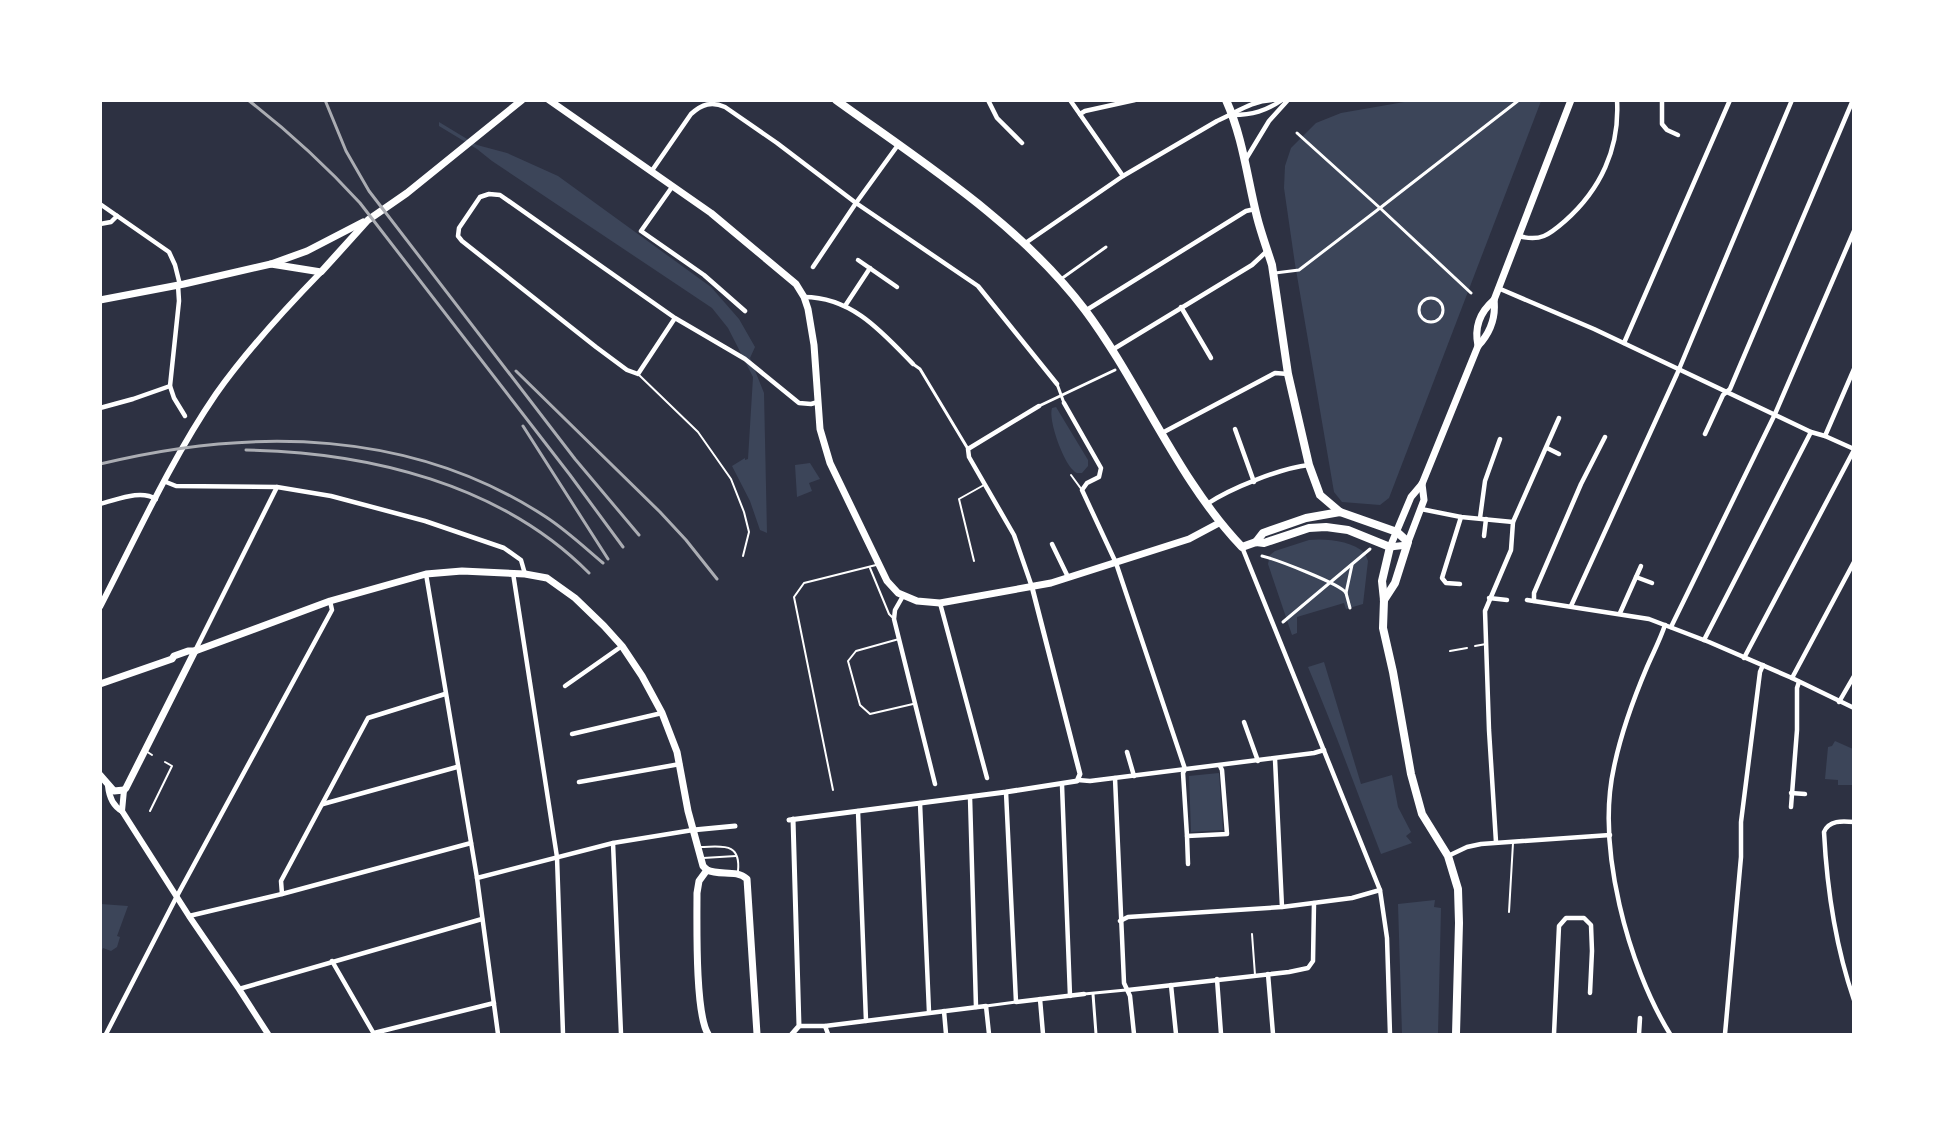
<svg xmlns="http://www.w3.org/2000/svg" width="1954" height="1135" font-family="'Noto Sans',sans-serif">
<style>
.green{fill:#3c4559}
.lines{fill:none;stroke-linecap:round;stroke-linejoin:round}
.service{stroke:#fff;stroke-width:2}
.pedestrian{stroke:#fff;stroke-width:3}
.minor{stroke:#fff;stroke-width:4.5}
.tertiary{stroke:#fff;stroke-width:5}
.secondary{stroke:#fff;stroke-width:6}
.primary{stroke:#fff;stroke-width:7}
.trunk{stroke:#fff;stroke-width:8}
.rail{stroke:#abadb3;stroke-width:3}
</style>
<rect width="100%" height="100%" fill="#2d3142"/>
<g class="green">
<path d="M1410,101H1541L1389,498L1380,505L1342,502L1334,492L1295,264L1284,188L1285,166L1291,148L1316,123L1341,113Z"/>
<path d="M439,122L477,145L507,153L558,176L711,287L739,319L755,347L750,358L764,393L767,533L760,530L750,501L732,466L745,458V460L748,459L753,377L728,328L712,308L492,161L477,149L439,126Z"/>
<path d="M1056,407L1088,460V466L1082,473C1078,473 1076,474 1073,470C1063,461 1048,420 1052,408Z"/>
<path d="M810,463L820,479L809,483L812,491L797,497L795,465Z"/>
<path d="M1309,540C1326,538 1352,541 1365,553L1368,561L1363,604L1346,609L1344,603L1297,617V633L1292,635L1268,564L1270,555L1275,551Z"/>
<path d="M1324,662L1361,784L1392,775L1398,807L1411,832L1406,836L1412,843L1381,854C1357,792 1334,728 1308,667Z"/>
<path d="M1835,741L1853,749V785H1838V780L1825,779L1828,747L1832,746Z"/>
<path d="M1219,773L1223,830L1191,832L1189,776Z"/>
<path d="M1435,900L1434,907L1441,908L1438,1034H1402L1398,904Z"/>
<path d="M101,904L128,906L117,936L120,937L117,947L111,951L103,948L101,953Z"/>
</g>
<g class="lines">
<g class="service">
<path d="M638,374L698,432L731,479L744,512L749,532L743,556"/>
<path d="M1071,475L1082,490"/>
<path d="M974,561L959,499L984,485"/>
<path d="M870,568L889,614L892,617"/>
<path d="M899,639L856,651L848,661L860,705L870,714L913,704"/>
<path d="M1475,646L1486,644"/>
<path d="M1450,651L1467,648"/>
<path d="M146,751L152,755"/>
<path d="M833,790L794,597L804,583L876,565"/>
<path d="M150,811L172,766L165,762"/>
<path d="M700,847C721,847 741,841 738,871"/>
<path d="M703,858L736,856"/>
<path d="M1509,912L1513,843"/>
<path d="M1252,934L1255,975"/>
</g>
<g class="pedestrian">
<path d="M1297,133L1380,208L1519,100"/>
<path d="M1275,273L1299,270L1380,208L1471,293"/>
<path d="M1061,279L1106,247"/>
<circle cx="1431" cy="310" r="12"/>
<path d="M913,364L920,369L968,449"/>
<path d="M1057,384L1064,403"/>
<path d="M1039,406L1115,370"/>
<path d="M1262,556C1275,559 1341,584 1346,593"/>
<path d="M1350,608L1346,593L1352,565"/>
<path d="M1283,622L1370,549"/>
<path d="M1084,994L1126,990"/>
<path d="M1093,994L1096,1034"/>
<path d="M986,1006L1016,1002"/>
</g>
<g class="minor">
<path d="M988,100L997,118L1022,143"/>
<path d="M1070,100L1123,176"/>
<path d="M1662,100V124L1667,130L1678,135"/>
<path d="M1080,114L1085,111L1135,100"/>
<path d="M1233,115C1252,115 1266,111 1282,100"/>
<path d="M1246,159L1269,121L1288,100"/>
<path d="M651,172L691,114C702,104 712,101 725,107L777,143L856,203L978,286L1057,384"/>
<path d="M672,187L641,231L704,275L745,311"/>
<path d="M100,204L169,252L175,265L180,285"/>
<path d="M100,224L111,222L117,216"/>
<path d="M1519,236C1540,242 1549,235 1565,221C1600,190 1620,149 1617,100"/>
<path d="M1024,244L1123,176L1217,121C1236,113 1251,101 1272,100"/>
<path d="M858,260L897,287"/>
<path d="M813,267L856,203L898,145"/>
<path d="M178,285L179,301L170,386L174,398L185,416"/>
<path d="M1498,288L1594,329L1811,432L1825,436L1854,449"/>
<path d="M804,297C852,297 882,332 913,364"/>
<path d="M845,306L870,268"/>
<path d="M1181,307L1211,358"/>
<path d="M1085,311L1246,211L1255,209"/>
<path d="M675,318L638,374L627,370L596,347L462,241L458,236L459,228L480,197L489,194L500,195L675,318L745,359L799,403L811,404L818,402"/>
<path d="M1624,343L1730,100"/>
<path d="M1112,350L1252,265L1266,252"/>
<path d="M1064,403L1101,468L1099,477L1087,483L1082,490L1116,563L1185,769"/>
<path d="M100,408L133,399L170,386"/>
<path d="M1235,429L1254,482"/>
<path d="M1162,433L1275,373L1288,374"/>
<path d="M1705,434L1723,395L1730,389L1853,100"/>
<path d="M1825,436L1854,369"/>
<path d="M1547,448L1559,454"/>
<path d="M166,482L176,486L277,487L331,496L425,521L504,548L521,560L525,574"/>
<path d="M100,504C117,500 140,489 156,499"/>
<path d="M1207,504C1231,488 1281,468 1309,465"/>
<path d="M1421,509L1461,517L1513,522"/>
<path d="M1480,518L1485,481L1500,439"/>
<path d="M1484,536L1486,519"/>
<path d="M1052,544L1068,577"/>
<path d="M1242,547L1380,890L1387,938L1390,1034"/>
<path d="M513,573L557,857L563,1034"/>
<path d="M426,574L477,878L498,1034"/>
<path d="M1636,577L1652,583"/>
<path d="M1460,584L1446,583L1442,578L1461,517"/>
<path d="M1032,587L1014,535L969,457L968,449L1039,406"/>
<path d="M903,596L895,610L894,619L935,784"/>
<path d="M1489,598L1507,600"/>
<path d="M1527,600L1649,619L1709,642L1792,678L1854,708"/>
<path d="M1534,601V593L1581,484L1605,437"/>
<path d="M940,603L987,778"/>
<path d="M1571,606L1677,374L1792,100"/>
<path d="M1620,613L1641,566"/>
<path d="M1665,625C1660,640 1653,653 1647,667C1633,700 1621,733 1614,767C1596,847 1628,966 1670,1034"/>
<path d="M1671,627L1775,414L1854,231"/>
<path d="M1704,640L1811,432"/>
<path d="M195,651L277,487"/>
<path d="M1744,658L1854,450"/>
<path d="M1792,678L1854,562"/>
<path d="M565,686L622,646"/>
<path d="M1839,702L1854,676"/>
<path d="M1244,722L1258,761"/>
<path d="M572,734L662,713"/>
<path d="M1127,752L1134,776"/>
<path d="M1275,759L1282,907"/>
<path d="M1185,769L1183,773L1187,836L1227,834L1222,770L1220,766"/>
<path d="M1115,778L1124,983L1130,996L1134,1034"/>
<path d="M1078,780L1090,781L1314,753L1324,750"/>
<path d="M579,782L680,764"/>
<path d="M1062,785L1070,996"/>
<path d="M1006,792L1016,1002L1084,994"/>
<path d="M1791,793L1805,794"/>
<path d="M970,797L976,1007"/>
<path d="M920,803L929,1012"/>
<path d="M323,804L457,767"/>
<path d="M1791,807L1797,730V688L1799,682"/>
<path d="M858,811L866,1021"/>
<path d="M1854,822C1842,821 1829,820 1824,832C1827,890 1835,945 1854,1000"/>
<path d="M1187,836L1188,864"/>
<path d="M1496,842L1489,730L1485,611L1511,550L1513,522L1559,418"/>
<path d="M613,843L621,1034"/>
<path d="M1448,856L1467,847L1481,844L1610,835"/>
<path d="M477,878L613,843L693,830"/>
<path d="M282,894L281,881L368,718L445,694"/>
<path d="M189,916L282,894L471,843"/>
<path d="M1120,921L1128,917L1282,907L1352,898L1380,890"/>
<path d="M332,961L374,1034"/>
<path d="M1268,974L1273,1034"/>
<path d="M1217,979L1221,1034"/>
<path d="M1171,985L1176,1034"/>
<path d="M239,989L482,919"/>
<path d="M1128,990L1289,972L1308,968L1313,961L1314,903"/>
<path d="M1040,999L1043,1034"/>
<path d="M944,1011L946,1034"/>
<path d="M799,1026H825L986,1006L989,1034"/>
<path d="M825,1026L828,1034"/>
<path d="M374,1033L494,1003"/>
<path d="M106,1034L177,896L332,610L330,601"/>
<path d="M1554,1034L1559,926L1566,918H1584L1591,925L1592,951L1590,993"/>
<path d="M1639,1034L1640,1018"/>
<path d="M1725,1034L1741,857V822L1760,672L1763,665"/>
</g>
<g class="tertiary">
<path d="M789,820L1006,792L1077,781L1080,774L1032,587"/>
<path d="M693,830L735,826"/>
<path d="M792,1034L799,1026L793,819"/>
</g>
<g class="secondary">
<path d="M100,607C136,537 172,458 216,394C247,350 284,310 321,272"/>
<path d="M108,786C109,796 113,806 122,811L189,916L239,989L268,1034"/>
<path d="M122,811L124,790"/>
</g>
<g class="primary">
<path d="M549,100L711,213L796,284L804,297L808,309L814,345L820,429L830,463L887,581L898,593L917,601L940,603L1051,583L1189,539L1219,523"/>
<path d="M271,264L321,272L368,220L407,193L522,100"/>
<path d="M100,300L184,284L271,264L307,251L363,222"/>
<path d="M1478,346C1474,327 1480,312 1494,300"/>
<path d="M1408,542L1424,500L1422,484"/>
<path d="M1390,547L1411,497L1422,484L1478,346C1490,333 1496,317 1494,300L1571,100"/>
<path d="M1390,547L1407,545"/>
<path d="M100,684L172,659L174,656L188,651H195L330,601L426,574L462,571L525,574L547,578L575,598L604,626L622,646L642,676L662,713L677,752L688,811L703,866L707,870"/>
<path d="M100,775L114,791L124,790L126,788L195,651"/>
<path d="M707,870C720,876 736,869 747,879L757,1034"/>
<path d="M707,870L699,881L697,893C697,922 695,1013 708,1034"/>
</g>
<g class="trunk">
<path d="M836,100C922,162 1020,224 1085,310C1141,385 1177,479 1242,547L1256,542L1264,543L1309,528L1326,527L1348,530L1390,547L1382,581L1384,600L1383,628L1393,672L1411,774L1422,814L1448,856L1458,889L1459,923L1456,1034"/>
<path d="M1226,100C1243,138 1247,177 1257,217C1261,233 1267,249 1272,265L1288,374L1309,465L1320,495L1340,512"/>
<path d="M1256,542L1263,533L1306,518L1340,512L1397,532L1408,542L1395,583L1384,600"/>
</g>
<g class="rail">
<path d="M248,100C288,131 326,166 360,203L570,475L623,547"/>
<path d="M325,100L346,151L369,191L575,459L639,535"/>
<path d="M516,371L660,512L686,540L717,579"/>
<path d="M523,426L608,559"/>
<path d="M246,450C368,452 501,484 589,573"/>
<path d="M100,464C252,427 412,429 546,517C566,530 584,547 603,563"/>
</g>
</g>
<rect width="1954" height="1135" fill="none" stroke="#ffffff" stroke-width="204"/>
</svg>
